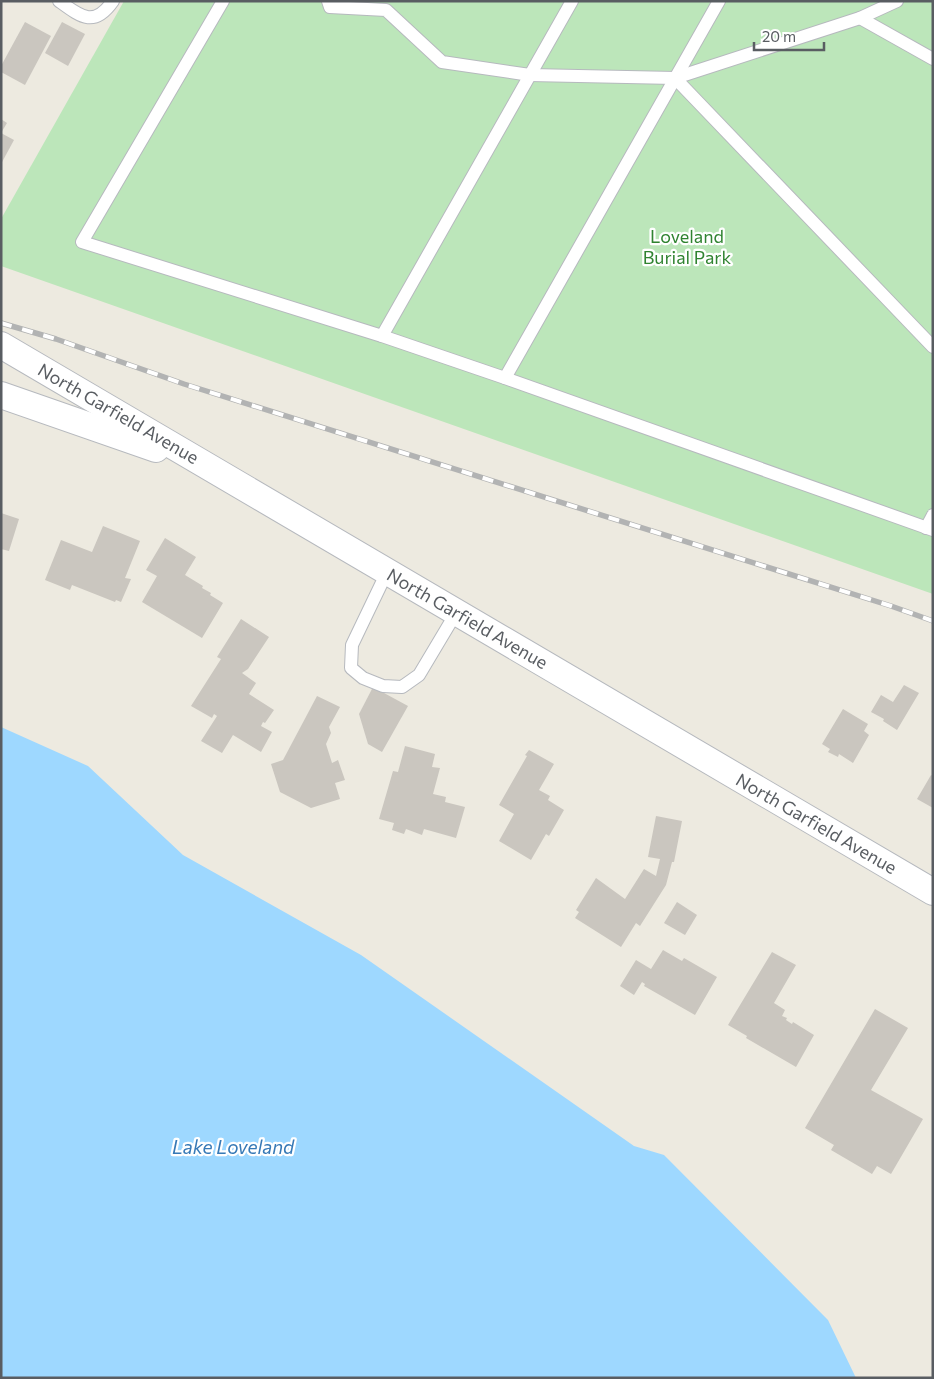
<svg xmlns="http://www.w3.org/2000/svg" width="934" height="1379" font-family="Commissioner,sans-serif">
<style>
.green{fill:#bce6ba}
.water{fill:#9ed8ff}
.building{fill:#cac6bf}
.lines{fill:none;stroke-linecap:round;stroke-linejoin:round}
.lane-casing{stroke:#b6b9be;stroke-width:14}
.street-casing{stroke:#b6b9be;stroke-width:28}
.lane{stroke:#fff;stroke-width:12}
.street{stroke:#fff;stroke-width:26}
.rail-casing{stroke:#b2b3b3;stroke-width:5.5}
.rail{stroke:#fff;stroke-width:4;stroke-dasharray:11;stroke-linecap:butt}
.labels{text-anchor:middle;stroke-width:4.5;stroke-linejoin:round;paint-order:stroke}
.park-label{font-size:18px;fill:#2f8330;stroke:#fff}
.street-label{font-size:18px;fill:#595d62;stroke:#fff}
.water-label{font-size:19px;font-style:italic;fill:#3679b6;stroke:#fff}
</style>
<rect width="100%" height="100%" fill="#edeae0"/>
<path class="green" d="M124,1H933V594L1,266V219Z"/>
<path class="water" d="M1,727L88,766L183,855L361,955L634,1146L664,1155L828,1320L856,1378H1Z"/>
<g class="building">
<path d="M25,22L51,36L25,85L1,72V66Z"/>
<path d="M62,22L85,34L68,66L45,53Z"/>
<path d="M1,119L7,123L1,133Z"/>
<path d="M1,133L14,140L1,164Z"/>
<path d="M1,513L19,519L9,551L1,549Z"/>
<path d="M103,526L140,541L125,578L131,579L121,602L116,600L115,602L72,585L70,590L45,580L61,540L92,552Z"/>
<path d="M165,538L196,557L185,575L203,586L202,588L211,593L210,595L223,603L202,638L142,602L157,576L146,570Z"/>
<path d="M241,619L269,637L248,669L242,673L256,683L249,694L274,710L265,723L263,722L261,726L272,732L261,752L233,735L222,753L201,741L217,716L214,714L212,718L191,706L221,659L217,657Z"/>
<path d="M904,685L919,693L897,730L883,721L884,719L871,712L881,695L893,702Z"/>
<path d="M373,687L408,706L382,752L368,744L359,714Z"/>
<path d="M317,696L340,707L329,727L331,733L326,744L332,763L338,760L345,780L335,783L340,799L311,808L280,792L271,764L283,760Z"/>
<path d="M843,709L868,724L864,731L869,735L853,763L839,754L838,757L828,752L830,749L822,744Z"/>
<path d="M405,746L435,754L432,767L440,768L433,794L446,797L445,802L465,807L456,838L424,829L422,835L406,829L404,834L392,830L394,823L379,819L393,771L398,772Z"/>
<path d="M529,750L554,764L539,790L550,796L548,800L564,810L549,836L546,834L531,860L499,841L514,814L499,805L527,756L525,755Z"/>
<path d="M931,775L933,776V808L917,799Z"/>
<path d="M656,816L682,821L674,862H672L666,885L640,926L636,923L621,947L575,918L579,912L576,910L596,878L625,899L644,869L656,876L660,859L648,857Z"/>
<path d="M677,902L697,915L685,935L664,923Z"/>
<path d="M663,950L682,961L684,958L717,977L695,1015L644,986L645,984L642,982L634,995L620,986L636,960L651,969Z"/>
<path d="M772,952L796,965L774,1003L785,1010L782,1016L787,1018L786,1020L792,1024L793,1022L814,1035L796,1067L746,1038L747,1036L728,1025Z"/>
<path d="M875,1009L908,1028L871,1090L923,1119L891,1174L877,1166L872,1174L831,1150L834,1145L805,1128Z"/>
</g>
<g class="lines">
<defs>
<g id="lane">
<path d="M59,1C81,17 94,28 113,1"/>
<path d="M223,1L82,242L382,336L505,378L933,530"/>
<path d="M328,1L330,7L386,10L442,62L530,75L675,78L860,18L897,1"/>
<path d="M860,18L933,59"/>
<path d="M675,78L933,347"/>
<path d="M382,336L572,1"/>
<path d="M505,378L719,1"/>
<path d="M926,528L933,515"/>
<path d="M387,572L352,645L351,668L363,678L383,686L402,687L419,675L456,613"/>
</g>
<g id="street">
<path d="M1,345L933,892"/>
<path d="M1,395L156,449"/>
</g>
</defs>
<use href="#lane" class="lane-casing"/>
<use href="#street" class="street-casing"/>
<use href="#lane" class="lane"/>
<use href="#street" class="street"/>
<defs>
<path id="rail" d="M1,323L56,339L184,384L891,606L933,621"/>
</defs>
<use href="#rail" class="rail-casing"/>
<use href="#rail" class="rail"/>
</g>
<g class="labels">
<g class="park-label">
<text x="687" y="243">Loveland<tspan x="687" dy="21">Burial Park</tspan></text>
</g>
<g class="street-label">
<text transform="translate(118 414) rotate(30)" y="6">North Garfield Avenue</text>
<text transform="translate(467 619) rotate(30)" y="6">North Garfield Avenue</text>
<text transform="translate(816 824) rotate(30)" y="6">North Garfield Avenue</text>
</g>
<g class="water-label">
<text x="233" y="1154">Lake Loveland</text>
</g>
</g>
<rect width="934" height="1379" fill="none" stroke="#595d62" stroke-width="5"/>
<path d="M754 42v8h70v-8" fill="none" stroke="#595d62" stroke-width="2.5"/>
<text x="762" y="42" font-size="15" fill="#595d62" stroke="#ffffff" stroke-width="4" paint-order="stroke">20 m</text>
</svg>
